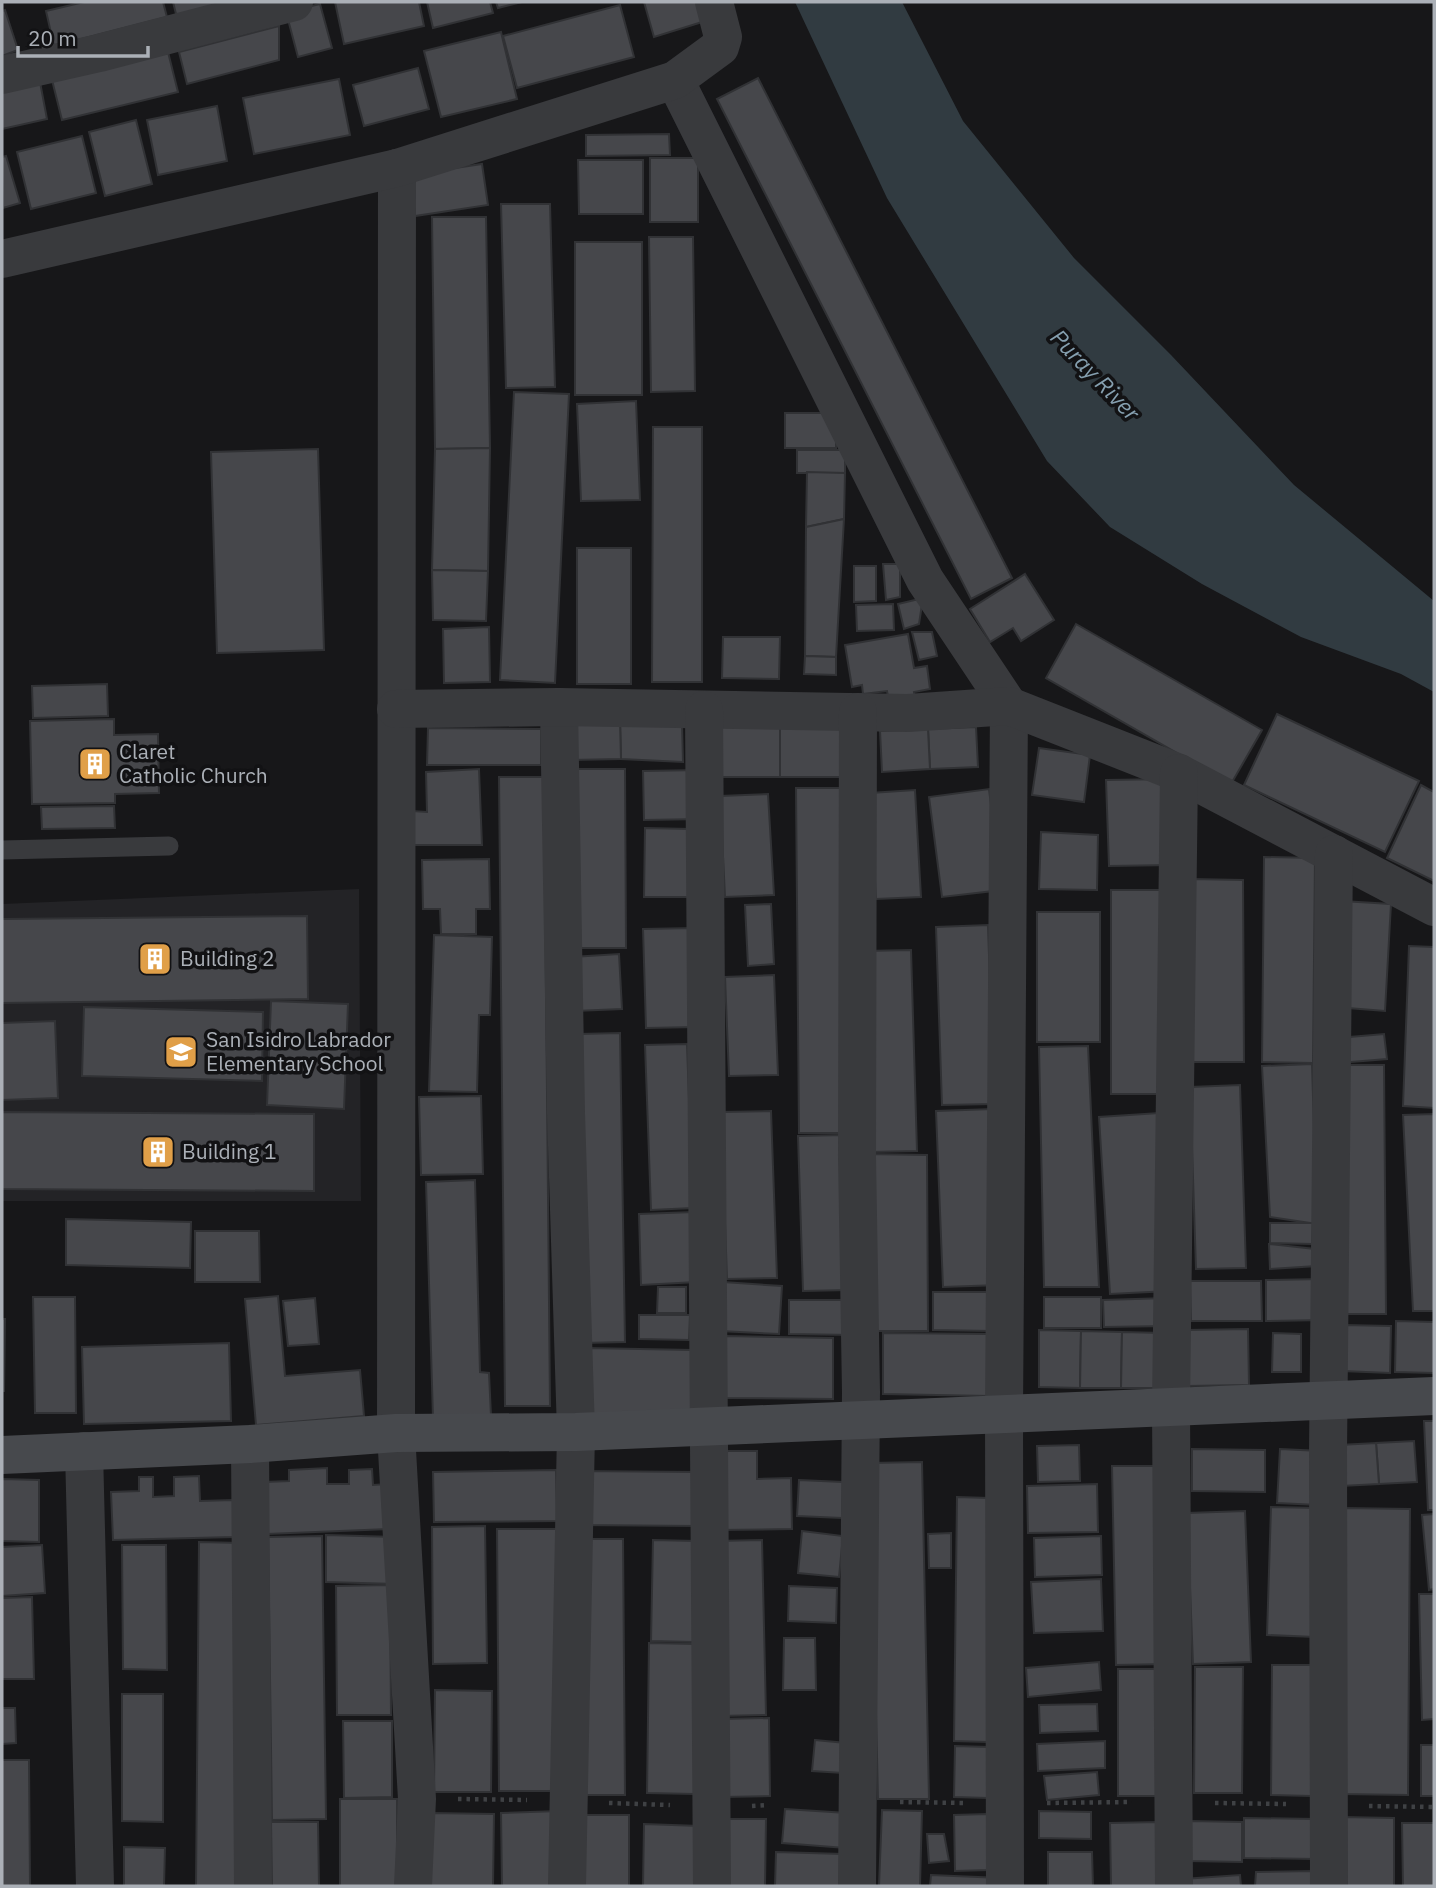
<svg xmlns="http://www.w3.org/2000/svg" width="1436" height="1888" font-family="'IBM Plex Sans',sans-serif">
<style>
.built{fill:#232326}
.water{fill:#313b41}
.building{fill:#46474b;stroke:#313235;stroke-width:2}
.lines{fill:none;stroke-linecap:round;stroke-linejoin:round}
.path{stroke:#3f4144;stroke-width:4.5;stroke-dasharray:3.5 5;stroke-linecap:butt}
.lane{stroke:#393a3d;stroke-width:19}
.street{stroke:#393a3d;stroke-width:38}
.secondary{stroke:#47494d;stroke-width:38}
.labels{text-anchor:middle;stroke-width:7;stroke-linejoin:round;paint-order:stroke}
.poi-label{font-size:21px;fill:#abb0b7;stroke:#121214;text-anchor:start}
.water-label{font-size:23px;font-style:italic;fill:#859faf;stroke:#121214}
</style>
<rect width="100%" height="100%" fill="#171719"/>
<path class="built" d="M359,889L361,1201H2V904Z"/>
<path class="water" d="M795,2H902L963,121L1074,258L1171,355L1294,485L1434,601V692L1401,674L1301,637L1202,584L1110,527L1047,461L887,198Z"/>
<g class="building">
<path d="M84,2H163L167,17L54,46L46,11Z"/>
<path d="M173,2H247L177,18Z"/>
<path d="M335,2H419L424,26L344,44Z"/>
<path d="M427,2H490L493,13L433,28Z"/>
<path d="M496,2H522L498,8Z"/>
<path d="M644,2H710L715,18L654,37Z"/>
<path d="M320,4L332,48L298,57L286,12Z"/>
<path d="M620,5L634,57L517,88L503,36Z"/>
<path d="M5,10L18,50L2,56V11Z"/>
<path d="M279,26V60L187,84L179,52Z"/>
<path d="M501,32L517,99L441,117L424,51Z"/>
<path d="M167,48L178,92L62,120L51,76Z"/>
<path d="M418,68L429,109L364,126L353,85Z"/>
<path d="M758,78L1012,578L971,599L717,99Z"/>
<path d="M339,79L350,135L254,154L243,98Z"/>
<path d="M40,82L47,119L2,129V90Z"/>
<path d="M217,106L227,161L158,175L147,120Z"/>
<path d="M136,120L152,184L105,196L89,132Z"/>
<path d="M669,134L670,155L586,156V135Z"/>
<path d="M82,136L96,193L31,209L17,152Z"/>
<path d="M6,156L20,203L3,208L2,157Z"/>
<rect x="650" y="158" width="48" height="64"/>
<path d="M578,160H643V214H579Z"/>
<path d="M482,164L488,205L415,216L408,175Z"/>
<path d="M501,204H550L555,387L506,388Z"/>
<path d="M432,217H486L490,448L435,449Z"/>
<path d="M649,237H693L695,391L651,392Z"/>
<rect x="575" y="242" width="67" height="153"/>
<path d="M514,392L569,394L555,683L500,680Z"/>
<path d="M636,401L640,500L581,501L577,404Z"/>
<rect x="785" y="413" width="51" height="35"/>
<path d="M653,427H702V682H652Z"/>
<path d="M490,448L488,571L432,570L435,449Z"/>
<path d="M318,449L324,650L217,653L211,452Z"/>
<rect x="797" y="450" width="48" height="23"/>
<path d="M807,472L845,473L844,519L806,527Z"/>
<path d="M844,519L836,657L805,656L806,527Z"/>
<rect x="577" y="548" width="54" height="136"/>
<path d="M883,564H900V597L886,600Z"/>
<path d="M854,566H876V601L854,602Z"/>
<path d="M432,570L488,571L486,621L433,620Z"/>
<path d="M1025,574L1054,620L1021,641L1013,628L990,642L970,609Z"/>
<path d="M923,598L919,624L904,629L898,604Z"/>
<path d="M893,604L894,630L857,631L856,605Z"/>
<path d="M1076,624L1262,730L1231,784L1046,678Z"/>
<path d="M489,627L490,682L444,683L443,629Z"/>
<path d="M912,632H932L937,656L919,660Z"/>
<path d="M908,634L914,668L927,666L930,689L914,692L915,698L889,702L887,691L863,694L862,685L852,687L845,645Z"/>
<path d="M723,637H780L779,679L722,678Z"/>
<path d="M805,656L836,657V675L804,674Z"/>
<path d="M107,684L108,716L33,718L32,686Z"/>
<path d="M1277,714L1419,781L1385,852L1244,785Z"/>
<path d="M114,719V735L158,734L159,793L115,794V803L32,804L30,721Z"/>
<path d="M620,721L682,724L683,762L621,759Z"/>
<path d="M620,721L621,759L571,760V722Z"/>
<rect x="720" y="723" width="60" height="54"/>
<rect x="780" y="723" width="60" height="54"/>
<path d="M976,727L978,767L930,769L928,729Z"/>
<path d="M428,728L541,729V765H427Z"/>
<path d="M928,729L930,769L882,772L880,731Z"/>
<path d="M1039,748L1090,755L1084,802L1032,795Z"/>
<path d="M479,769L482,845H412V811L427,812L426,772Z"/>
<path d="M574,769H625L626,948H575Z"/>
<path d="M701,770L703,819L644,820L643,771Z"/>
<path d="M499,777H544L550,1406H505Z"/>
<path d="M1170,779L1173,865L1109,866L1106,780Z"/>
<path d="M1421,785L1434,792V881L1387,858Z"/>
<path d="M796,788H842L845,1133H799Z"/>
<path d="M989,789L1002,890L942,897L929,797Z"/>
<path d="M915,790L921,897L876,899L870,793Z"/>
<path d="M768,794L774,895L725,897L720,796Z"/>
<path d="M114,806L115,828L42,829L41,807Z"/>
<path d="M645,828L690,829L688,897H644Z"/>
<path d="M1041,832L1098,835L1097,890L1039,889Z"/>
<path d="M1264,857L1315,858L1313,1063L1262,1062Z"/>
<path d="M489,859L490,909H476V934H441L440,909H423L422,860Z"/>
<path d="M1191,879L1243,880L1244,1062H1190Z"/>
<path d="M1111,890H1168L1167,1094H1111Z"/>
<path d="M1342,901L1391,904L1385,1011L1335,1007Z"/>
<path d="M771,904L774,964L748,966L745,905Z"/>
<rect x="1037" y="912" width="63" height="130"/>
<path d="M307,916L308,999L2,1003V919Z"/>
<path d="M988,925L994,1104L942,1105L936,927Z"/>
<path d="M695,928L697,1027L646,1028L643,929Z"/>
<path d="M434,935L492,937L490,1015H479L477,1092L429,1091Z"/>
<path d="M1409,946L1434,947V1108L1403,1106Z"/>
<path d="M911,950L917,1151L869,1152L864,951Z"/>
<path d="M619,954L622,1009L575,1011L572,957Z"/>
<path d="M774,975L778,1075L729,1076L725,977Z"/>
<path d="M271,1001L348,1004L344,1109L267,1105Z"/>
<path d="M84,1007L263,1012L262,1081L82,1076Z"/>
<path d="M55,1021L58,1098L2,1100V1023Z"/>
<path d="M620,1033L625,1342L583,1343L579,1034Z"/>
<path d="M1384,1034L1387,1059L1339,1063L1338,1038Z"/>
<path d="M687,1044L693,1208L651,1210L645,1045Z"/>
<path d="M1088,1046L1099,1287H1044L1039,1047Z"/>
<path d="M1312,1064L1317,1224L1270,1217L1262,1066Z"/>
<path d="M1341,1065H1384L1386,1314H1343Z"/>
<path d="M1240,1085L1246,1268L1196,1269L1190,1087Z"/>
<path d="M481,1096L483,1174L421,1175L419,1097Z"/>
<path d="M993,1109L1000,1285L943,1287L936,1111Z"/>
<path d="M771,1111L777,1278L727,1279L721,1112Z"/>
<path d="M2,1112L314,1114V1191L2,1189Z"/>
<path d="M1159,1113L1169,1291L1110,1294L1099,1117Z"/>
<path d="M1434,1114V1311H1413L1403,1115Z"/>
<path d="M844,1135L849,1290L803,1291L798,1136Z"/>
<path d="M864,1154L927,1155L928,1331H865Z"/>
<path d="M475,1180L480,1372L489,1373L491,1416L433,1418L426,1182Z"/>
<path d="M694,1212L697,1282L641,1285L639,1214Z"/>
<path d="M66,1219L191,1222L190,1268L66,1265Z"/>
<path d="M1270,1223H1313L1312,1244L1270,1243Z"/>
<path d="M195,1231H259L260,1282H195Z"/>
<path d="M1269,1244L1315,1249L1317,1266L1270,1269Z"/>
<path d="M1323,1279L1324,1320L1266,1321V1280Z"/>
<path d="M1190,1281H1261L1262,1321H1191Z"/>
<path d="M723,1282L782,1286L779,1334L720,1331Z"/>
<path d="M658,1287H686V1313H657Z"/>
<path d="M933,1292H991V1331L933,1330Z"/>
<path d="M278,1296L285,1376L360,1370L364,1416L256,1425L245,1299Z"/>
<path d="M33,1297H75L76,1413H35Z"/>
<rect x="1044" y="1297" width="57" height="31"/>
<path d="M315,1298L319,1344L288,1346L283,1301Z"/>
<path d="M1167,1298L1168,1326L1104,1327L1103,1300Z"/>
<path d="M789,1300H851V1335L789,1334Z"/>
<path d="M639,1315H690L689,1340L639,1339Z"/>
<path d="M2,1319H5L4,1391H2Z"/>
<path d="M1396,1321L1434,1322V1373L1395,1372Z"/>
<path d="M1344,1325L1391,1326L1390,1373L1342,1371Z"/>
<path d="M1248,1329L1249,1385L1187,1386L1186,1330Z"/>
<path d="M1039,1330L1081,1331L1080,1388L1039,1387Z"/>
<path d="M1081,1331L1122,1332L1121,1388H1080Z"/>
<path d="M1122,1332L1163,1333V1388H1121Z"/>
<path d="M883,1333L990,1334L989,1396L883,1394Z"/>
<path d="M1273,1333L1301,1334V1372H1272Z"/>
<path d="M726,1336L833,1338V1399L726,1398Z"/>
<path d="M229,1343L231,1421L84,1424L82,1347Z"/>
<path d="M586,1348L693,1350V1416L586,1415Z"/>
<path d="M1424,1421H1434V1510H1428Z"/>
<path d="M1414,1441L1417,1482L1379,1484L1376,1443Z"/>
<path d="M1376,1443L1379,1484L1341,1486L1339,1445Z"/>
<path d="M1079,1445L1080,1481L1038,1482L1037,1446Z"/>
<path d="M1192,1449L1265,1450V1492L1192,1491Z"/>
<path d="M1280,1449L1321,1451L1318,1505L1277,1503Z"/>
<path d="M717,1451H757V1479L791,1478L792,1529L718,1530Z"/>
<path d="M922,1462L929,1799H878L870,1463Z"/>
<path d="M1112,1466H1162L1167,1664L1116,1665Z"/>
<path d="M327,1468V1484H349V1470L372,1469L373,1485L387,1484L389,1529L267,1534L264,1482L289,1481V1470Z"/>
<path d="M556,1470L557,1521L434,1522L433,1472Z"/>
<path d="M577,1471L698,1472L697,1526L577,1525Z"/>
<path d="M199,1476L200,1501L233,1500L234,1537L113,1540L111,1492L139,1491V1477H153V1497L174,1496V1477Z"/>
<path d="M2,1479L39,1480V1542L2,1541Z"/>
<path d="M799,1480L843,1482L842,1518L797,1516Z"/>
<path d="M1097,1484L1098,1532L1028,1533L1027,1486Z"/>
<path d="M957,1497L989,1498L987,1742L954,1741Z"/>
<path d="M1271,1507L1319,1508L1315,1637L1267,1635Z"/>
<path d="M1343,1508L1410,1509L1408,1795L1341,1794Z"/>
<path d="M1245,1511L1251,1662L1193,1664L1187,1513Z"/>
<path d="M1434,1514V1589L1429,1590L1422,1515Z"/>
<path d="M485,1526L487,1663L433,1664L432,1527Z"/>
<path d="M497,1529H562L563,1791H499Z"/>
<path d="M802,1531L843,1536L839,1577L798,1573Z"/>
<path d="M951,1533V1568H929L928,1534Z"/>
<path d="M326,1535L396,1537V1584L326,1582Z"/>
<path d="M322,1536L326,1819L272,1820L268,1537Z"/>
<path d="M1101,1536L1102,1575L1035,1577L1034,1538Z"/>
<path d="M576,1539H623L625,1795H579Z"/>
<path d="M653,1540L696,1541L693,1642L651,1641Z"/>
<path d="M762,1540L766,1715L719,1716L716,1541Z"/>
<path d="M199,1542L241,1543L238,1886H196Z"/>
<path d="M42,1545L45,1593L2,1596V1547Z"/>
<path d="M122,1545H166L167,1670L123,1669Z"/>
<path d="M1101,1579L1103,1631L1034,1633L1031,1582Z"/>
<path d="M390,1585L391,1715H337L336,1586Z"/>
<path d="M789,1586L837,1588L836,1623L788,1621Z"/>
<path d="M1419,1594H1434V1719L1422,1720Z"/>
<path d="M32,1597L34,1679H2V1598Z"/>
<path d="M784,1638H815L816,1690H783Z"/>
<path d="M649,1643L696,1644L694,1794L647,1793Z"/>
<path d="M1099,1662L1101,1690L1028,1697L1026,1668Z"/>
<path d="M1272,1665H1311V1796L1271,1795Z"/>
<path d="M1195,1667H1243L1242,1793H1194Z"/>
<rect x="1118" y="1669" width="48" height="127"/>
<path d="M435,1690L492,1691L491,1792H434Z"/>
<path d="M122,1694H163V1822L122,1821Z"/>
<path d="M1097,1704L1098,1731L1040,1733L1039,1705Z"/>
<path d="M2,1708H15L16,1743L2,1744Z"/>
<path d="M769,1718L770,1796L723,1797L721,1719Z"/>
<path d="M343,1721H392V1797L344,1798Z"/>
<path d="M815,1740L846,1743L843,1773L812,1771Z"/>
<path d="M1105,1741V1768L1038,1771L1037,1744Z"/>
<rect x="1421" y="1745" width="13" height="51"/>
<path d="M955,1746L989,1747L988,1798L954,1797Z"/>
<path d="M2,1760H29L30,1886H2Z"/>
<path d="M1097,1772L1099,1795L1047,1800L1044,1776Z"/>
<rect x="340" y="1799" width="57" height="87"/>
<path d="M785,1809L847,1813L845,1848L782,1843Z"/>
<path d="M882,1810L922,1811L920,1886H879Z"/>
<path d="M559,1811L561,1886H502L501,1813Z"/>
<path d="M1039,1811L1091,1812V1839L1039,1838Z"/>
<path d="M431,1813L494,1814L493,1886H431Z"/>
<path d="M987,1814L989,1870L955,1871L954,1815Z"/>
<rect x="575" y="1815" width="54" height="71"/>
<path d="M1342,1817L1394,1818V1886H1342Z"/>
<path d="M1244,1818L1316,1819L1315,1859L1244,1858Z"/>
<path d="M727,1819H766L765,1886H727Z"/>
<path d="M1189,1821L1242,1822V1862L1188,1861Z"/>
<path d="M271,1822H318L319,1886H272Z"/>
<path d="M1159,1822L1160,1886H1111L1110,1823Z"/>
<path d="M1402,1823H1434V1886H1403Z"/>
<path d="M644,1824L700,1826L699,1886H643Z"/>
<path d="M927,1834H944L949,1861L929,1863Z"/>
<path d="M124,1847L165,1848L164,1886H124Z"/>
<path d="M776,1852L843,1854L842,1886H775Z"/>
<path d="M1048,1852H1092L1093,1886H1048Z"/>
<path d="M1313,1871V1886H1255L1256,1872Z"/>
<path d="M931,1875L1001,1878V1886H930Z"/>
<path d="M1240,1875L1241,1886H1184L1183,1879Z"/>
</g>
<g class="lines">
<g class="path">
<path d="M458,1799L527,1800"/>
<path d="M900,1802L964,1803"/>
<path d="M609,1803L670,1805"/>
<path d="M1047,1803L1132,1802"/>
<path d="M1215,1803L1286,1804"/>
<path d="M752,1806L769,1805"/>
<path d="M1369,1806L1434,1807"/>
</g>
<path class="lane" d="M2,850L169,846"/>
<g class="street">
<path d="M2,75L99,53L294,2"/>
<path d="M675,80L925,580L1009,706L1004,1414L1005,1886"/>
<path d="M397,168L396,1433L417,1799L413,1886"/>
<path d="M2,259L397,168L675,80L720,47L723,37L714,2"/>
<path d="M559,707L566,1113L576,1432L567,1886"/>
<path d="M396,709L559,707L908,713L1009,706L1179,773L1434,907"/>
<path d="M704,710L712,1886"/>
<path d="M250,1444L253,1886"/>
<path d="M84,1451L95,1886"/>
<path d="M857,1886L861,1392L857,1157L858,712"/>
<path d="M1174,1886L1171,1407L1179,773"/>
<path d="M1329,1886L1328,1452L1334,854"/>
</g>
<path class="secondary" d="M2,1455L250,1444L396,1433L576,1432L1434,1396"/>
</g>
<defs>
<symbol id="building-square" viewBox="-11 -11 22 22"><rect x="-9" y="-9" width="18" height="18" rx="4" fill="#e09f48" stroke="#121214"/><path d="M-4-6H4V6H1V3H-1V6H-4ZM-2.5-4.3h1.7v1.8h-1.7ZM.8-4.3h1.7v1.8H.8ZM-2.5-1h1.7V.8h-1.7ZM.8-1h1.7V.8H.8Z" fill="#fff"/></symbol>
<symbol id="school-square" viewBox="-11 -11 22 22"><rect x="-9" y="-9" width="18" height="18" rx="4" fill="#e09f48" stroke="#121214"/><path d="M0-5L7-2L0 1L-7-2ZM-4 1L0 2.5L4 1V4Q0 6-4 4Z" fill="#fff"/></symbol>
</defs>
<g fill-rule="evenodd">
<use href="#building-square" x="76" y="745" width="38" height="38"/>
<use href="#building-square" x="136" y="940" width="38" height="38"/>
<use href="#school-square" x="162" y="1033" width="38" height="38"/>
<use href="#building-square" x="139" y="1133" width="38" height="38"/>
</g>
<g class="labels">
<g class="poi-label">
<text x="119" y="759">Claret<tspan x="119" dy="24">Catholic Church</tspan></text>
<text x="180" y="966">Building 2</text>
<text x="206" y="1047">San Isidro Labrador<tspan x="206" dy="24">Elementary School</tspan></text>
<text x="182" y="1159">Building 1</text>
</g>
<g class="water-label">
<text transform="translate(1095 375) rotate(46)" y="8">Puray River</text>
</g>
</g>
<rect width="1436" height="1888" fill="none" stroke="#abb0b7" stroke-width="7"/>
<path d="M18 46v10h130v-10" fill="none" stroke="#abb0b7" stroke-width="3.5"/>
<text x="28" y="46" font-size="21" fill="#abb0b7" stroke="#121214" stroke-width="5" paint-order="stroke">20 m</text>
</svg>
